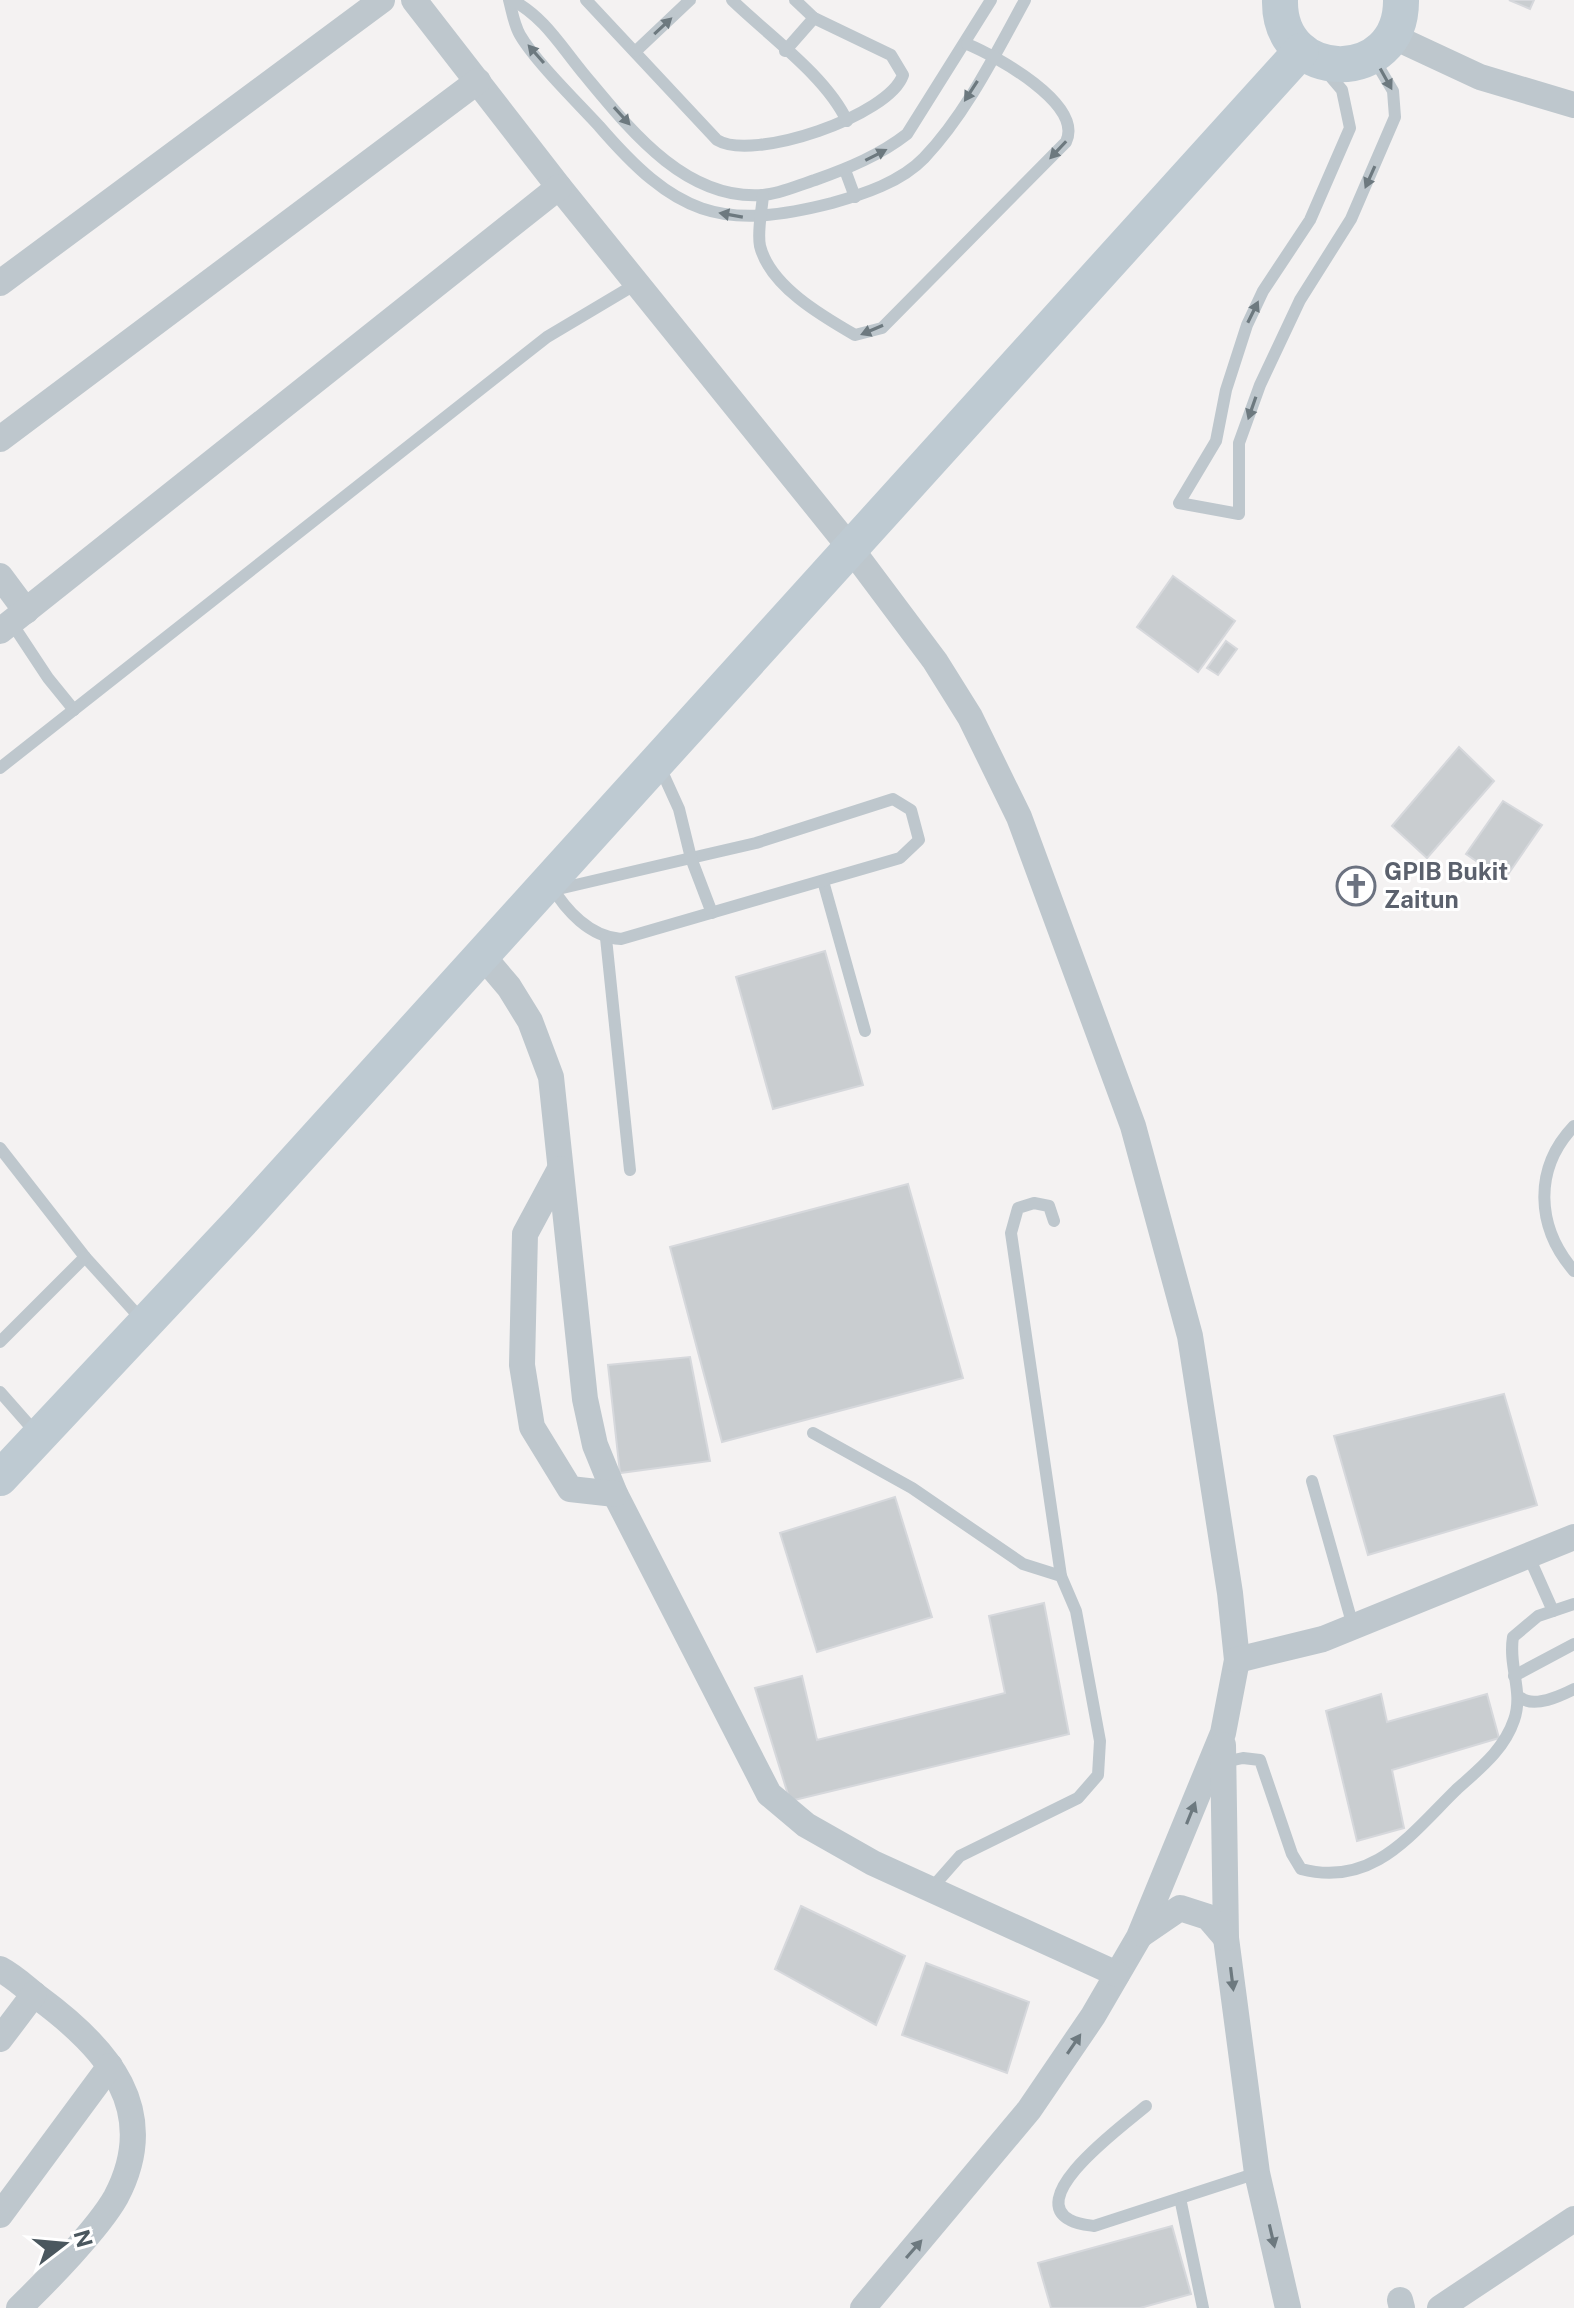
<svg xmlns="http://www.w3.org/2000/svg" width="1574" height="2308" font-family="'Public Sans',sans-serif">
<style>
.building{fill:#c9cdd0;stroke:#d6d8dc;stroke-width:2}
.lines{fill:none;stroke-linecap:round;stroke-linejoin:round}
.lane{stroke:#bec7cd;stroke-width:12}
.street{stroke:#bec7cd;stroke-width:26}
.secondary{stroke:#becad2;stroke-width:36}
.oneway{fill:#6d797f}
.labels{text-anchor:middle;stroke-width:6;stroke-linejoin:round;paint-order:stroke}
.worship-label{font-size:24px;font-weight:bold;fill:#5b616d;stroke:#fff;text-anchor:start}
</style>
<rect width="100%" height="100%" fill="#f4f2f2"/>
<g class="building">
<path d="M1509,0H1534L1530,9Z"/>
<path d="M1173,576L1235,621L1198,672L1137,627Z"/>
<path d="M1226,641L1237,649L1218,675L1207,668Z"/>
<path d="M1459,747L1494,781L1427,858L1392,826Z"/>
<path d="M1503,801L1542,825L1504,880L1466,854Z"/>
<path d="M825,951L863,1085L773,1109L736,977Z"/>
<path d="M908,1184L963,1378L722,1442L670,1247Z"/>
<path d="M690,1357L710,1461L620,1473L608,1365Z"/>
<path d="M1504,1394L1537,1505L1368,1555L1334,1436Z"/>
<path d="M895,1497L932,1617L817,1652L780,1533Z"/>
<path d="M1044,1603L1069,1734L790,1801L755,1688L802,1676L817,1740L1005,1693L989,1616Z"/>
<path d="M1381,1694L1387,1722L1487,1694L1499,1738L1392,1770L1404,1828L1357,1841L1326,1711Z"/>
<path d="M801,1906L905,1956L876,2025L775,1969Z"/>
<path d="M926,1963L1029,2002L1007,2073L902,2035Z"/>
<path d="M1172,2226L1191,2294L1140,2308H1051L1038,2263Z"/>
</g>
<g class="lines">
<g class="lane">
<path d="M509,0C512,11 514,25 520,35C535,61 577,102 599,126C675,214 719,232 832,203C864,194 901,182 924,158C966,114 996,53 1025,0"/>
<path d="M512,0C544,17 560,45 583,73C628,127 684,201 763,195C780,194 799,185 815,180C849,168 880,155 907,134L991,0"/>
<path d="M586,0L717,140C753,162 889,116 903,75L891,55L814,18L795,0"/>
<path d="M732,0C768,35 826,76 847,121"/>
<path d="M636,51L690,0"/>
<path d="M785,51L814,18"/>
<path d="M1325,70L1342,90L1350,128L1310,220L1263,291L1247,325L1226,390L1216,441L1179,503L1239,514V443L1260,385L1300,300L1351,219L1395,117L1393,91L1374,59"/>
<path d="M845,170L855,197"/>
<path d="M763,195C762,210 757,231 760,246C770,286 822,316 855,335L882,328L1066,142C1084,104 996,56 967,44"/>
<path d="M11,622L48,678L74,710"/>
<path d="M0,768L547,337L636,284"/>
<path d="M823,881L865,1031"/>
<path d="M550,884C566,911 590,937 621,939L900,858L919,840L911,810L893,799L756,843L691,858L679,809L659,765"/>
<path d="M554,890L691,858L712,913"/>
<path d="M606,938L630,1170"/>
<path d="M1574,1126C1533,1169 1536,1227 1574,1271"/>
<path d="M0,1148L85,1257L143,1321"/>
<path d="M1054,1221L1049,1206L1034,1203L1018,1208L1011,1233L1061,1576"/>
<path d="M0,1342L85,1257"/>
<path d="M0,1392L37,1434"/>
<path d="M813,1433L912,1488L1023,1564L1061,1576L1076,1611L1100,1741L1098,1775L1078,1798L960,1856L930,1890"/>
<path d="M1312,1481L1353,1626"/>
<path d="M1553,1611L1574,1604"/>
<path d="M1514,1676L1574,1644"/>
<path d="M1521,1698C1535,1708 1560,1696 1574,1689"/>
<path d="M1224,1762L1243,1758L1260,1760L1292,1854L1301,1869C1373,1888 1411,1834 1456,1790C1479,1769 1504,1750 1514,1720C1524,1692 1508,1667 1513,1637L1538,1616L1553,1611L1529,1557"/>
<path d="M1146,2106C1128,2122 1024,2196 1070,2220C1077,2224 1087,2225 1094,2226L1257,2173"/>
<path d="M1180,2198L1203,2308"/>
</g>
<g class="street">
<path d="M414,0L559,187L852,550L935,661L970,717L1019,817L1133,1126L1190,1336L1230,1593L1237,1660L1223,1733L1139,1937L1093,2016L1029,2110L863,2308"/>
<path d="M1392,36L1480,77L1574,105"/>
<path d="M0,283L382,0"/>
<path d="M0,439L478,81"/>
<path d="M0,576L26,611"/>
<path d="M0,631L559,187"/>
<path d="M481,954L509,987L530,1021L551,1077L585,1399L595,1445L615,1494L769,1794L806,1825L873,1863L1117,1974"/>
<path d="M560,1169L525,1234L522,1365L532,1427L570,1489L615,1494"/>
<path d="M1237,1660L1323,1639L1574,1537"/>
<path d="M1223,1745L1226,1938L1257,2173L1288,2308"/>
<path d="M1142,1934L1180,1908L1208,1917L1226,1938"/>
<path d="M0,1969C15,1977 26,1988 39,1998C107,2048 162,2110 116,2197C98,2229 46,2282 19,2308"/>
<path d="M0,2039L34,1994"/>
<path d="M0,2215L110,2066"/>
<path d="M1400,2300L1402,2308"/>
<path d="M1440,2308L1574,2219"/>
</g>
<g class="secondary">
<path d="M1280,0C1278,85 1402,86 1401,0"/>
<path d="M0,1478L243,1219L1301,51"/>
</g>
</g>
<defs><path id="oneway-solid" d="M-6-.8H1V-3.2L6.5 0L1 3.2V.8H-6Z" transform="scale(2)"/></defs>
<g class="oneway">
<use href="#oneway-solid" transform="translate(663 26) rotate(-43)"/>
<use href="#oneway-solid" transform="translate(536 54) rotate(-131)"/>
<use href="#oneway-solid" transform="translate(1386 79) rotate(61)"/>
<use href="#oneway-solid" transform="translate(971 91) rotate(123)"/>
<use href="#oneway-solid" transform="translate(622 116) rotate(48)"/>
<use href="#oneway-solid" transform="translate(1058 150) rotate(133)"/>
<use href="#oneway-solid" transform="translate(876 155) rotate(-27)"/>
<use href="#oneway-solid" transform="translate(1370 177) rotate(114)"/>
<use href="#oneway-solid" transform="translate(731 215) rotate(-170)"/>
<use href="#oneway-solid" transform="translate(1253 312) rotate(-64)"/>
<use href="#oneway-solid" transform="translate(872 330) rotate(157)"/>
<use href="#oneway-solid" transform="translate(1252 408) rotate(109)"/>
<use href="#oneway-solid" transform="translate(1191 1813) rotate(-68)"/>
<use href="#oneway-solid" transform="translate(1232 1979) rotate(83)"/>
<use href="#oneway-solid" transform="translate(1074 2044) rotate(-56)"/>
<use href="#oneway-solid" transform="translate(1272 2236) rotate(77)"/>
<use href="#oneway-solid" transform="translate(914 2249) rotate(-49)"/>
</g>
<defs>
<symbol id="church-ring" viewBox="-11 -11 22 22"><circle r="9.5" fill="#fff" stroke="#6b7280" stroke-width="1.5"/><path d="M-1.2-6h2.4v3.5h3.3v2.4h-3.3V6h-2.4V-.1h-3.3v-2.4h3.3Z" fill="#6b7280"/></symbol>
</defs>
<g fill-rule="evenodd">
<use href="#church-ring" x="1334" y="864" width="44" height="44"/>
</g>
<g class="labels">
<g class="worship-label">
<text x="1384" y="880">GPIB Bukit<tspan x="1384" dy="28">Zaitun</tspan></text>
</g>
</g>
<g transform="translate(64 2244) rotate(74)" stroke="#ffffff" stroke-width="6" paint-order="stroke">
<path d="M0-6L14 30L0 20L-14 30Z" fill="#4a575e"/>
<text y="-12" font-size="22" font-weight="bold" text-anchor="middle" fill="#4a575e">N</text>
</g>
</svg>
